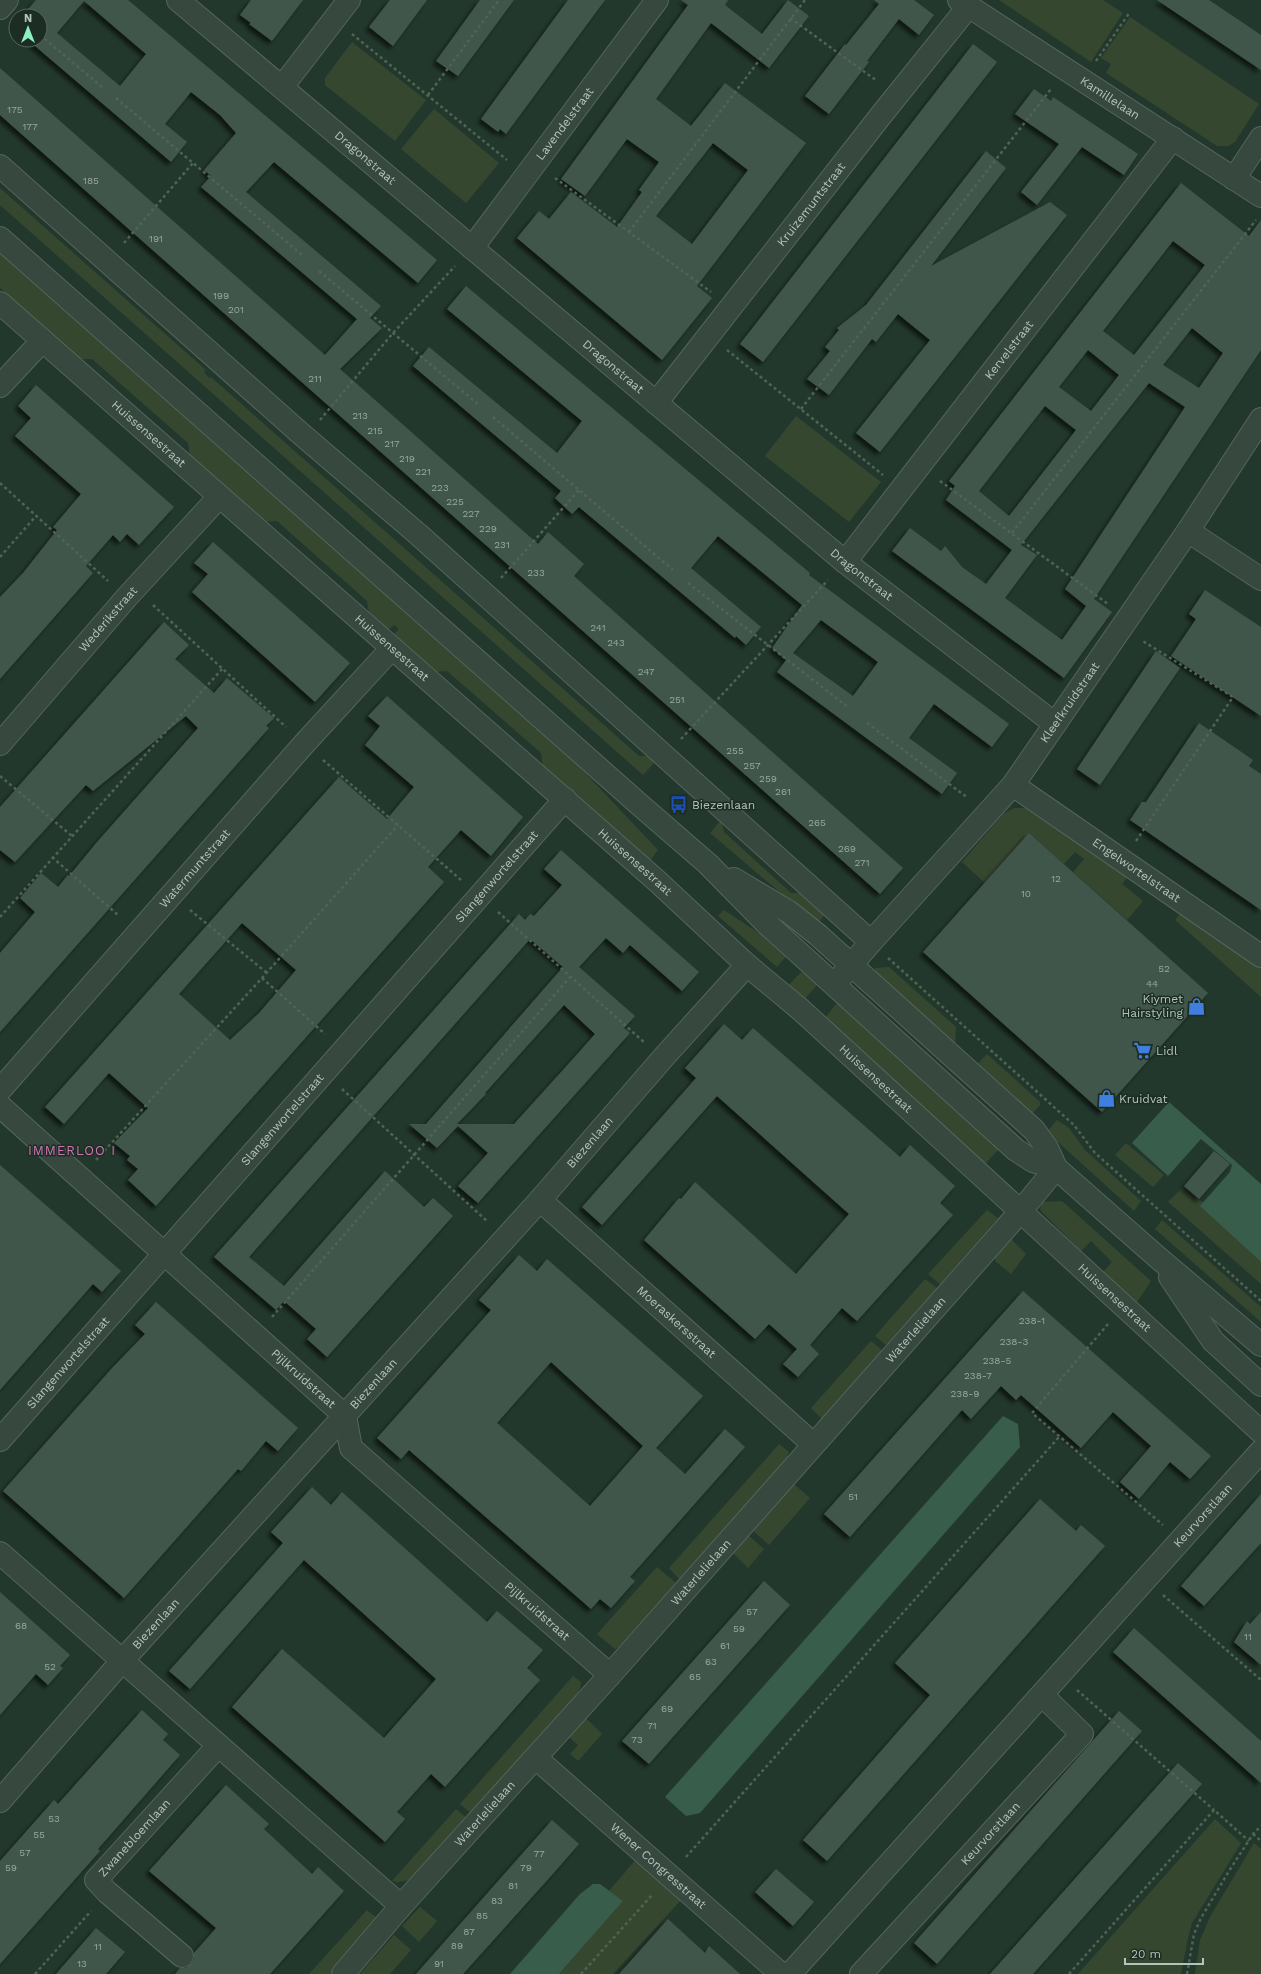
<svg xmlns="http://www.w3.org/2000/svg" width="1261" height="1974" font-family="'Work Sans',sans-serif">
<style>
.green{fill:#364730}
.water{fill:#385d4a}
.building{fill:#40574b;fill-rule:evenodd;filter:url(#shadow)}
.lines{fill:none;stroke-linecap:round;stroke-linejoin:round}
.minor-casing{stroke:#55665d;stroke-width:24}
.path{stroke:#516352;stroke-width:2.5;stroke-dasharray:3 3;stroke-linecap:butt}
.minor{stroke:#37483f;stroke-width:22}
.labels{text-anchor:middle;stroke-width:3;stroke-linejoin:round;paint-order:stroke}
.number-label{font-size:10px;fill:#96a99f}
.street-label{font-size:12px;fill:#b2c4bb;stroke:#1c2d24}
.poi-label{font-size:12px;fill:#b2c4bb;stroke:#1c2d24;text-anchor:start}
.neighbourhood-label{font-size:13px;letter-spacing:1px;fill:#d075b2;stroke:#1c2d24}
</style>
<defs>
<filter id="shadow"><feDropShadow dx="-3.5" dy="3.5" stdDeviation="2" flood-color="#0009"/></filter>
</defs>
<rect width="100%" height="100%" fill="#23382d"/>
<g class="green">
<path d="M999,0H1103L1123,13L1091,62Z"/>
<path d="M1130,17L1259,104L1235,142L1228,146H1217L1106,73L1111,64L1101,58Z"/>
<path d="M352,42L426,100L395,141L325,85V78Z"/>
<path d="M434,109L499,163L466,203L401,149Z"/>
<path d="M0,188L206,370L204,372L209,378L211,377L639,756H650L656,761L643,775L0,205Z"/>
<path d="M0,253L575,762L658,850L649,862L543,767L541,753L447,671L433,672L393,635L399,629L394,625L387,631L369,614L367,601L277,521L266,522L190,455L188,443L92,359H81L0,288Z"/>
<path d="M796,416L881,482L849,522L765,456Z"/>
<path d="M1014,808H1027L1129,875L1122,884L1143,901L1127,920L1073,872L1084,859L1075,852L1064,864L1029,833L985,883L962,862L1003,814Z"/>
<path d="M721,820L724,832L791,893H805L827,912L817,924L710,833Z"/>
<path d="M724,910L789,953L777,967L718,916Z"/>
<path d="M1182,911L1261,964V997L1175,920Z"/>
<path d="M889,967L956,1027L955,1051L875,972V968Z"/>
<path d="M804,969L818,980L817,985L803,1001L787,987Z"/>
<path d="M838,1002L1002,1146L985,1164L824,1019Z"/>
<path d="M987,1054L1040,1102V1105L1029,1117L973,1069Z"/>
<path d="M1057,1120L1069,1128L1085,1150L1141,1201L1134,1211L1047,1132Z"/>
<path d="M1126,1143L1164,1175L1153,1187L1115,1155Z"/>
<path d="M1184,1186L1203,1203L1201,1206L1261,1262V1284L1168,1202Z"/>
<path d="M1062,1201L1151,1281L1137,1302L1103,1272L1112,1262L1091,1241L1081,1251L1040,1210L1042,1202Z"/>
<path d="M987,1210L998,1218L940,1284L928,1274Z"/>
<path d="M1162,1220L1261,1307V1322L1155,1229Z"/>
<path d="M1010,1238L1026,1254L1011,1274L996,1262L994,1256Z"/>
<path d="M925,1279L937,1288L886,1345L875,1336Z"/>
<path d="M871,1341L882,1350L826,1415L821,1418L811,1408Z"/>
<path d="M779,1444L789,1452L786,1459L680,1580L669,1568Z"/>
<path d="M792,1485H795L810,1498L769,1545L752,1530Z"/>
<path d="M748,1535L764,1549L748,1568L733,1553Z"/>
<path d="M657,1567L676,1583L620,1646L615,1649L597,1634Z"/>
<path d="M573,1676L581,1682L580,1689L573,1701L473,1815L460,1804Z"/>
<path d="M585,1717L602,1734L578,1761L570,1754L578,1745L569,1737Z"/>
<path d="M456,1809L468,1819L411,1880L398,1882L392,1881Z"/>
<path d="M1215,1819L1241,1843L1192,1923L1188,1938L1181,1974H1078Z"/>
<path d="M1254,1843L1261,1849V1974H1195L1200,1940L1210,1917Z"/>
<path d="M638,1857L683,1898L613,1974H559L623,1901L609,1891Z"/>
<path d="M420,1907L437,1921L419,1942L402,1926Z"/>
<path d="M367,1910L378,1919L332,1974H309Z"/>
<path d="M394,1935L411,1950L390,1974H360Z"/>
</g>
<g class="water">
<path d="M1169,1102L1261,1184V1262L1200,1206L1230,1172L1232,1165L1201,1139L1168,1176L1132,1143Z"/>
<path d="M1003,1416L1018,1424L1020,1447L700,1813L686,1816L665,1797Z"/>
<path d="M593,1884H600L623,1901L559,1974H510L580,1894Z"/>
</g>
<g class="building">
<path d="M36,0H128L437,260L418,283L274,162L246,192L381,306L370,318L382,328L340,369L538,544L548,532L584,564L574,576L903,868L880,894L0,115V68L325,355L357,319L201,187L211,176L204,170L236,133L220,115L191,92L165,124L187,142L171,162L28,40H40V16H22ZM84,1L146,54L120,86L57,33Z"/>
<path d="M251,0H303L272,41L249,24L251,23L240,15Z"/>
<path d="M390,0H427L393,46L369,27Z"/>
<path d="M480,0H514L458,76L436,61Z"/>
<path d="M568,0H605L506,134L500,129L498,132L481,119Z"/>
<path d="M681,0H728L725,5L762,34L788,0L809,16L769,68L711,23L656,99L691,126L725,83L806,143L697,286L712,298L662,360L517,238L539,211L549,219L571,192L617,227L642,192L639,190L659,162L627,139L585,196L561,179L688,5ZM713,143L748,170L692,244L656,216Z"/>
<path d="M874,0H914L934,15L919,35L899,19L867,61L869,62L829,114L805,96L845,44L846,45L879,4Z"/>
<path d="M1157,0H1209L1261,35V70Z"/>
<path d="M973,44L997,62L763,362L740,344Z"/>
<path d="M1034,89L1051,101L1053,97L1138,154L1124,175L1082,147L1037,205L1021,192L1059,144L1015,114Z"/>
<path d="M986,151L1006,168L931,266L1050,202L1067,215L880,452L856,433L930,340L898,314L876,342L872,339L829,395L807,379L830,351L825,347L839,330L837,328L866,305Z"/>
<path d="M1181,183L1249,236L1261,220V350L1094,599L1112,612L1064,678L892,551L910,528L941,551L945,546L962,567L986,584L1012,550L946,500L955,486L949,481ZM1173,241L1205,265L1134,355L1103,331ZM1192,328L1223,353L1199,388L1163,365ZM1088,350L1119,375L1091,411L1059,387ZM1149,383L1185,407L1065,589L1086,606L1062,640L1005,598L1037,555L1021,545ZM1045,406L1076,430L1009,516L979,491Z"/>
<path d="M466,286L810,573L809,575L1009,724L992,747L934,704L909,738L957,773L942,794L777,672L786,660L772,648L802,605L718,536L691,568L761,627L746,645L736,636L735,638L579,507L572,514L555,498L561,491L413,366L429,347L557,453L582,421L447,309ZM821,620L878,662L853,696L793,653Z"/>
<path d="M36,385L174,507L139,545L127,534L120,542L113,535L86,566L93,573L0,679V597L23,573L57,530L53,527L81,494L15,436L31,418L18,406Z"/>
<path d="M213,542L350,663L315,702L192,592L208,574L194,563Z"/>
<path d="M1205,590L1261,627V716L1171,656L1196,619L1189,614Z"/>
<path d="M164,622L189,645L175,659L214,693L227,678L274,718L266,726L269,728L0,1032V953L35,912L20,898L41,873L58,887L68,875L69,876L97,842L198,728L186,716L93,791L86,785L15,862L0,850V807Z"/>
<path d="M1156,651L1180,668L1100,785L1077,769Z"/>
<path d="M387,696L523,817L491,856L461,830L428,867L444,882L156,1206L128,1180L138,1169L127,1160L130,1156L114,1143L148,1108L109,1073L64,1124L45,1107L339,777L387,819L414,787L365,745L380,726L368,716ZM242,923L296,970L259,1013L230,1040L179,994Z"/>
<path d="M1199,723L1253,760L1249,766L1261,774V910L1130,820L1142,802H1146Z"/>
<path d="M1029,833L1208,993L1102,1112L923,952Z"/>
<path d="M561,850L699,972L682,991L630,945L623,953L606,938L579,967L635,1016L624,1028L630,1033L478,1203L458,1186L488,1153L458,1126L437,1148L409,1124H426L563,967L530,939L249,1257L284,1286L385,1171L424,1207L433,1198L453,1216L327,1357L307,1339L316,1329L284,1301L276,1310L214,1257L519,914L525,920L530,914L534,916L562,885L544,869ZM564,1005L595,1034L580,1051L514,1124H457L486,1094L485,1093Z"/>
<path d="M724,1024L742,1040L753,1028L900,1157L910,1145L955,1186L940,1203L953,1215L857,1321L842,1308L810,1345L819,1354L798,1377L783,1364L797,1349L769,1324L755,1339L644,1240L679,1198L681,1199L695,1182L796,1274L849,1214L717,1096L602,1225L582,1207L696,1078L685,1068Z"/>
<path d="M1214,1151L1230,1164L1199,1199L1184,1186Z"/>
<path d="M0,1165L121,1271L102,1292L93,1284L0,1390Z"/>
<path d="M519,1255L537,1271L547,1259L703,1396L656,1448L685,1474L725,1429L745,1447L630,1577L635,1581L611,1608L600,1599L591,1609L409,1450L401,1459L377,1438L491,1310L479,1300ZM551,1362L643,1446L590,1506L497,1423Z"/>
<path d="M1023,1291L1211,1456L1190,1479L1170,1462L1139,1499L1120,1482L1151,1446L1113,1412L1081,1448L1021,1395L1016,1400L1001,1386L971,1419L962,1410L850,1537L824,1514Z"/>
<path d="M156,1302L298,1428L278,1451L266,1441L241,1471L238,1469L124,1598L3,1491L113,1367L145,1334L135,1325Z"/>
<path d="M312,1487L331,1505L342,1492L487,1622L497,1611L543,1650L527,1668L540,1680L445,1787L431,1774L397,1812L405,1819L385,1842L232,1707L282,1649L384,1738L436,1679L304,1560L190,1689L169,1671L283,1543L271,1532Z"/>
<path d="M1261,1494V1543L1204,1606L1181,1586Z"/>
<path d="M1040,1499L1076,1531L1081,1525L1105,1546L827,1861L803,1840L930,1695L895,1663Z"/>
<path d="M764,1581L790,1605L649,1764L622,1741Z"/>
<path d="M0,1592L70,1655L60,1666L63,1668L48,1685L36,1674L0,1715Z"/>
<path d="M1261,1612V1665L1234,1642L1247,1621L1250,1624Z"/>
<path d="M1134,1628L1261,1741V1783L1113,1652Z"/>
<path d="M142,1710L168,1734L163,1740L180,1755L98,1849L100,1851L0,1964V1861L54,1800L58,1804Z"/>
<path d="M1119,1711L1142,1731L937,1964L914,1943Z"/>
<path d="M1178,1763L1202,1784L1159,1832L1033,1974H990Z"/>
<path d="M226,1785L269,1824L264,1829L312,1874L318,1867L344,1891L270,1974H175L180,1968H186L191,1964L194,1959V1953L216,1928L149,1871Z"/>
<path d="M552,1820L579,1844L551,1876L463,1974H416Z"/>
<path d="M776,1869L814,1902L793,1926L755,1892Z"/>
<path d="M668,1919L705,1953L709,1946L740,1974H619Z"/>
<path d="M96,1928L125,1952L106,1974H56Z"/>
</g>
<g class="lines">
<defs>
<g id="minor">
<path id="s1" d="M178,0L845,562L1055,724"/>
<path id="s2" d="M959,0L1261,196"/>
<path d="M0,8L7,0"/>
<path d="M282,87L349,0"/>
<path d="M0,166L300,433L419,535L871,942"/>
<path d="M1234,179L1261,138"/>
<path d="M0,238L640,805L708,864L766,923L1016,1150L1033,1161L1056,1168"/>
<path id="s3" d="M472,248L657,0"/>
<path id="s4" d="M0,303L657,881L747,965L801,1010L1261,1432"/>
<path d="M0,386L42,341"/>
<path id="s5" d="M656,403L882,114L968,7"/>
<path d="M1188,531L1261,579"/>
<path id="s6" d="M845,562L1173,138"/>
<path id="s7" d="M0,744L127,597L219,497"/>
<path id="s8" d="M1013,785L1261,956"/>
<path d="M734,879L789,912L818,935L1034,1130L1047,1148L1056,1168L1156,1256L1261,1345"/>
<path id="s9" d="M841,977L871,942L1013,785L1188,531L1261,419"/>
<path id="s10" d="M0,1090L304,744L392,648"/>
<path id="s11" d="M0,1106L345,1416L351,1448L610,1675"/>
<path id="s12" d="M540,1200L813,1444"/>
<path d="M1170,1277L1213,1341L1261,1385"/>
<path id="s13" d="M0,1440L565,799"/>
<path d="M0,1553L401,1906"/>
<path id="s14" d="M536,1758L781,1974"/>
<path id="s15" d="M0,1801L122,1661L540,1200L663,1058L747,965"/>
<path id="s16" d="M182,1956L107,1892L96,1880L218,1746"/>
<path id="s17" d="M343,1974L401,1906L610,1675L1020,1212L1056,1168"/>
<path id="s18" d="M790,1974L1261,1451"/>
<path id="s19" d="M861,1974L1082,1734L1042,1695"/>
</g>
</defs>
<use href="#minor" class="minor-casing"/>
<g class="path">
<path d="M790,18L877,81"/>
<path d="M352,34L507,160"/>
<path d="M40,35L102,87"/>
<path d="M1096,61L1130,12"/>
<path d="M428,95L499,0"/>
<path d="M116,98L302,255"/>
<path d="M555,178L711,292"/>
<path d="M629,232L805,0"/>
<path d="M124,243L193,163"/>
<path d="M319,271L479,405"/>
<path d="M727,350L883,475"/>
<path d="M801,409L1051,89"/>
<path d="M493,417L673,570"/>
<path d="M320,420L393,333L455,266"/>
<path d="M940,481L1108,604"/>
<path d="M0,483L108,581"/>
<path d="M1012,533L1256,220"/>
<path d="M0,557L36,516"/>
<path d="M501,578L579,490"/>
<path d="M688,583L848,707"/>
<path d="M153,605L286,727"/>
<path d="M867,723L968,798"/>
<path d="M681,739L828,580"/>
<path d="M323,760L461,880"/>
<path d="M0,776L72,836"/>
<path d="M1136,841L1233,697L1141,640"/>
<path d="M52,857L119,916"/>
<path d="M190,910L267,973"/>
<path d="M498,912L645,1043"/>
<path d="M0,917L222,669"/>
<path d="M888,958L1074,1125L1095,1153L1261,1301"/>
<path d="M262,978L325,1034"/>
<path d="M342,1089L488,1222"/>
<path d="M96,1160L262,978L398,825"/>
<path d="M272,1317L571,976"/>
<path d="M1108,1324L1032,1413L1163,1525"/>
<path d="M1163,1595L1261,1680"/>
<path d="M1077,1690L1214,1810"/>
<path d="M1253,1834L1261,1841"/>
<path d="M686,1857L1059,1437"/>
<path d="M35,1974L91,1911"/>
<path d="M581,1974L653,1894"/>
<path d="M1069,1974L1214,1810L1249,1841"/>
<path d="M1187,1974L1194,1934L1201,1918L1229,1871L1253,1834L1261,1826"/>
</g>
<use href="#minor" class="minor"/>
</g>
<defs>
<symbol id="bus-bare" viewBox="-9 -9 18 18"><path d="M-5-6H5V4H4V6H2V4H-2V6H-4V4H-5ZM-3.5-4V0h7V-4ZM-3.5 1.2v1.5H-2V1.2ZM2 1.2v1.5H3.5V1.2Z" fill="#1a4fb4" stroke="#1c2d24" stroke-width="2.5" paint-order="stroke"/></symbol>
<symbol id="shop-bare" viewBox="-9 -9 18 18"><path d="M-5-2.5h2.3a2.7 3.5 0 0 1 5.4 0H5L5.5 6h-11ZM-1.5-2.5h3a1.5 2.3 0 0 0-3 0Z" fill="#3f7fe0" stroke="#1c2d24" stroke-width="2.5" paint-order="stroke"/></symbol>
<symbol id="supermarket-bare" viewBox="-9 -9 18 18"><path d="M-6-5.5h2.5l.6 2H6L4.5 2H-2.5L-4.4-4H-6ZM-1.5 3.2a1.3 1.3 0 1 0 .1 0ZM3 3.2a1.3 1.3 0 1 0 .1 0Z" fill="#3f7fe0" stroke="#1c2d24" stroke-width="2.5" paint-order="stroke"/></symbol>
</defs>
<g fill-rule="evenodd">
<use href="#bus-bare" x="666" y="792" width="25" height="25"/>
<use href="#shop-bare" x="1184" y="994" width="25" height="25"/>
<use href="#supermarket-bare" x="1130" y="1038" width="25" height="25"/>
<use href="#shop-bare" x="1094" y="1086" width="25" height="25"/>
</g>
<g class="labels">
<g class="number-label">
<text x="15" y="113">175</text>
<text x="30" y="130">177</text>
<text x="91" y="184">185</text>
<text x="156" y="242">191</text>
<text x="221" y="299">199</text>
<text x="236" y="313">201</text>
<text x="315" y="382">211</text>
<text x="360" y="419">213</text>
<text x="375" y="434">215</text>
<text x="392" y="447">217</text>
<text x="407" y="462">219</text>
<text x="423" y="475">221</text>
<text x="440" y="491">223</text>
<text x="455" y="505">225</text>
<text x="471" y="517">227</text>
<text x="488" y="532">229</text>
<text x="502" y="548">231</text>
<text x="536" y="576">233</text>
<text x="598" y="631">241</text>
<text x="616" y="646">243</text>
<text x="646" y="675">247</text>
<text x="677" y="703">251</text>
<text x="735" y="754">255</text>
<text x="752" y="769">257</text>
<text x="768" y="782">259</text>
<text x="783" y="795">261</text>
<text x="817" y="826">265</text>
<text x="847" y="852">269</text>
<text x="862" y="866">271</text>
<text x="1056" y="882">12</text>
<text x="1026" y="897">10</text>
<text x="1164" y="972">52</text>
<text x="1152" y="987">44</text>
<text x="1032" y="1324">238-1</text>
<text x="1014" y="1345">238-3</text>
<text x="997" y="1364">238-5</text>
<text x="978" y="1379">238-7</text>
<text x="965" y="1397">238-9</text>
<text x="853" y="1500">51</text>
<text x="752" y="1615">57</text>
<text x="21" y="1629">68</text>
<text x="739" y="1632">59</text>
<text x="1248" y="1640">11</text>
<text x="725" y="1649">61</text>
<text x="711" y="1665">63</text>
<text x="50" y="1670">52</text>
<text x="695" y="1680">65</text>
<text x="667" y="1712">69</text>
<text x="652" y="1729">71</text>
<text x="637" y="1743">73</text>
<text x="54" y="1822">53</text>
<text x="39" y="1838">55</text>
<text x="25" y="1856">57</text>
<text x="539" y="1857">77</text>
<text x="11" y="1871">59</text>
<text x="526" y="1871">79</text>
<text x="513" y="1889">81</text>
<text x="497" y="1904">83</text>
<text x="482" y="1919">85</text>
<text x="469" y="1935">87</text>
<text x="457" y="1949">89</text>
<text x="98" y="1950">11</text>
<text x="82" y="1967">13</text>
<text x="439" y="1967">91</text>
</g>
<g class="street-label">
<text dy="4" stroke="none"><textPath href="#s2" startOffset="180">Kamillelaan</textPath></text>
<text dy="4" stroke="none"><textPath href="#s3" startOffset="155">Lavendelstraat</textPath></text>
<text dy="4" stroke="none"><textPath href="#s1" startOffset="245">Dragonstraat</textPath></text>
<text dy="4" stroke="none"><textPath href="#s5" startOffset="252">Kruizemuntstraat</textPath></text>
<text dy="4" stroke="none"><textPath href="#s6" startOffset="268">Kervelstraat</textPath></text>
<text dy="4" stroke="none"><textPath href="#s1" startOffset="569">Dragonstraat</textPath></text>
<text dy="4" stroke="none"><textPath href="#s4" startOffset="198">Huissensestraat</textPath></text>
<text dy="4" stroke="none"><textPath href="#s1" startOffset="893">Dragonstraat</textPath></text>
<text dy="4" stroke="none"><textPath href="#s7" startOffset="165">Wederikstraat</textPath></text>
<text dy="4" stroke="none"><textPath href="#s4" startOffset="522">Huissensestraat</textPath></text>
<text dy="4" stroke="none"><textPath href="#s9" startOffset="358">Kleefkruidstraat</textPath></text>
<text dy="4" stroke="none"><textPath href="#s4" startOffset="846">Huissensestraat</textPath></text>
<text dy="4" stroke="none"><textPath href="#s10" startOffset="295">Watermuntstraat</textPath></text>
<text dy="4" stroke="none"><textPath href="#s8" startOffset="150">Engelwortelstraat</textPath></text>
<text dy="4" stroke="none"><textPath href="#s13" startOffset="751">Slangenwortelstraat</textPath></text>
<text dy="4" stroke="none"><textPath href="#s4" startOffset="1170">Huissensestraat</textPath></text>
<text dy="4" stroke="none"><textPath href="#s13" startOffset="427">Slangenwortelstraat</textPath></text>
<text dy="4" stroke="none"><textPath href="#s15" startOffset="884">Biezenlaan</textPath></text>
<text dy="4" stroke="none"><textPath href="#s4" startOffset="1494">Huissensestraat</textPath></text>
<text dy="4" stroke="none"><textPath href="#s12" startOffset="183">Moeraskersstraat</textPath></text>
<text dy="4" stroke="none"><textPath href="#s17" startOffset="862">Waterlelielaan</textPath></text>
<text dy="4" stroke="none"><textPath href="#s13" startOffset="103">Slangenwortelstraat</textPath></text>
<text dy="4" stroke="none"><textPath href="#s11" startOffset="408">Pijlkruidstraat</textPath></text>
<text dy="4" stroke="none"><textPath href="#s15" startOffset="560">Biezenlaan</textPath></text>
<text dy="4" stroke="none"><textPath href="#s18" startOffset="617">Keurvorstlaan</textPath></text>
<text dy="4" stroke="none"><textPath href="#s17" startOffset="538">Waterlelielaan</textPath></text>
<text dy="4" stroke="none"><textPath href="#s11" startOffset="744">Pijlkruidstraat</textPath></text>
<text dy="4" stroke="none"><textPath href="#s15" startOffset="236">Biezenlaan</textPath></text>
<text dy="4" stroke="none"><textPath href="#s17" startOffset="214">Waterlelielaan</textPath></text>
<text dy="4" stroke="none"><textPath href="#s19" startOffset="191">Keurvorstlaan</textPath></text>
<text dy="4" stroke="none"><textPath href="#s16" startOffset="172">Zwanebloemlaan</textPath></text>
<text dy="4" stroke="none"><textPath href="#s14" startOffset="163">Wener Congresstraat</textPath></text>
</g>
<g class="poi-label">
<text x="692" y="809">Biezenlaan</text>
<text x="1183" y="1003" text-anchor="end">Kiymet<tspan x="1183" dy="14">Hairstyling</tspan></text>
<text x="1156" y="1055">Lidl</text>
<text x="1119" y="1103">Kruidvat</text>
</g>
<g class="neighbourhood-label">
<text x="72" y="1155">IMMERLOO I</text>
</g>
</g>
<g transform="translate(28 28)"><circle r="19" fill="#1c2d24" stroke="#586960"/>
<path d="M0-3L7 15L0 10L-7 15Z" fill="#8cefbf"/>
<text y="-6" font-size="11" font-weight="bold" text-anchor="middle" fill="#b2c4bb">N</text>
</g>
<path d="M1125 1958v6h78v-6" fill="none" stroke="#b2c4bb" stroke-width="2"/>
<text x="1131" y="1958" font-size="12" fill="#b2c4bb" stroke="#1c2d24" stroke-width="3" paint-order="stroke">20 m</text>
</svg>
